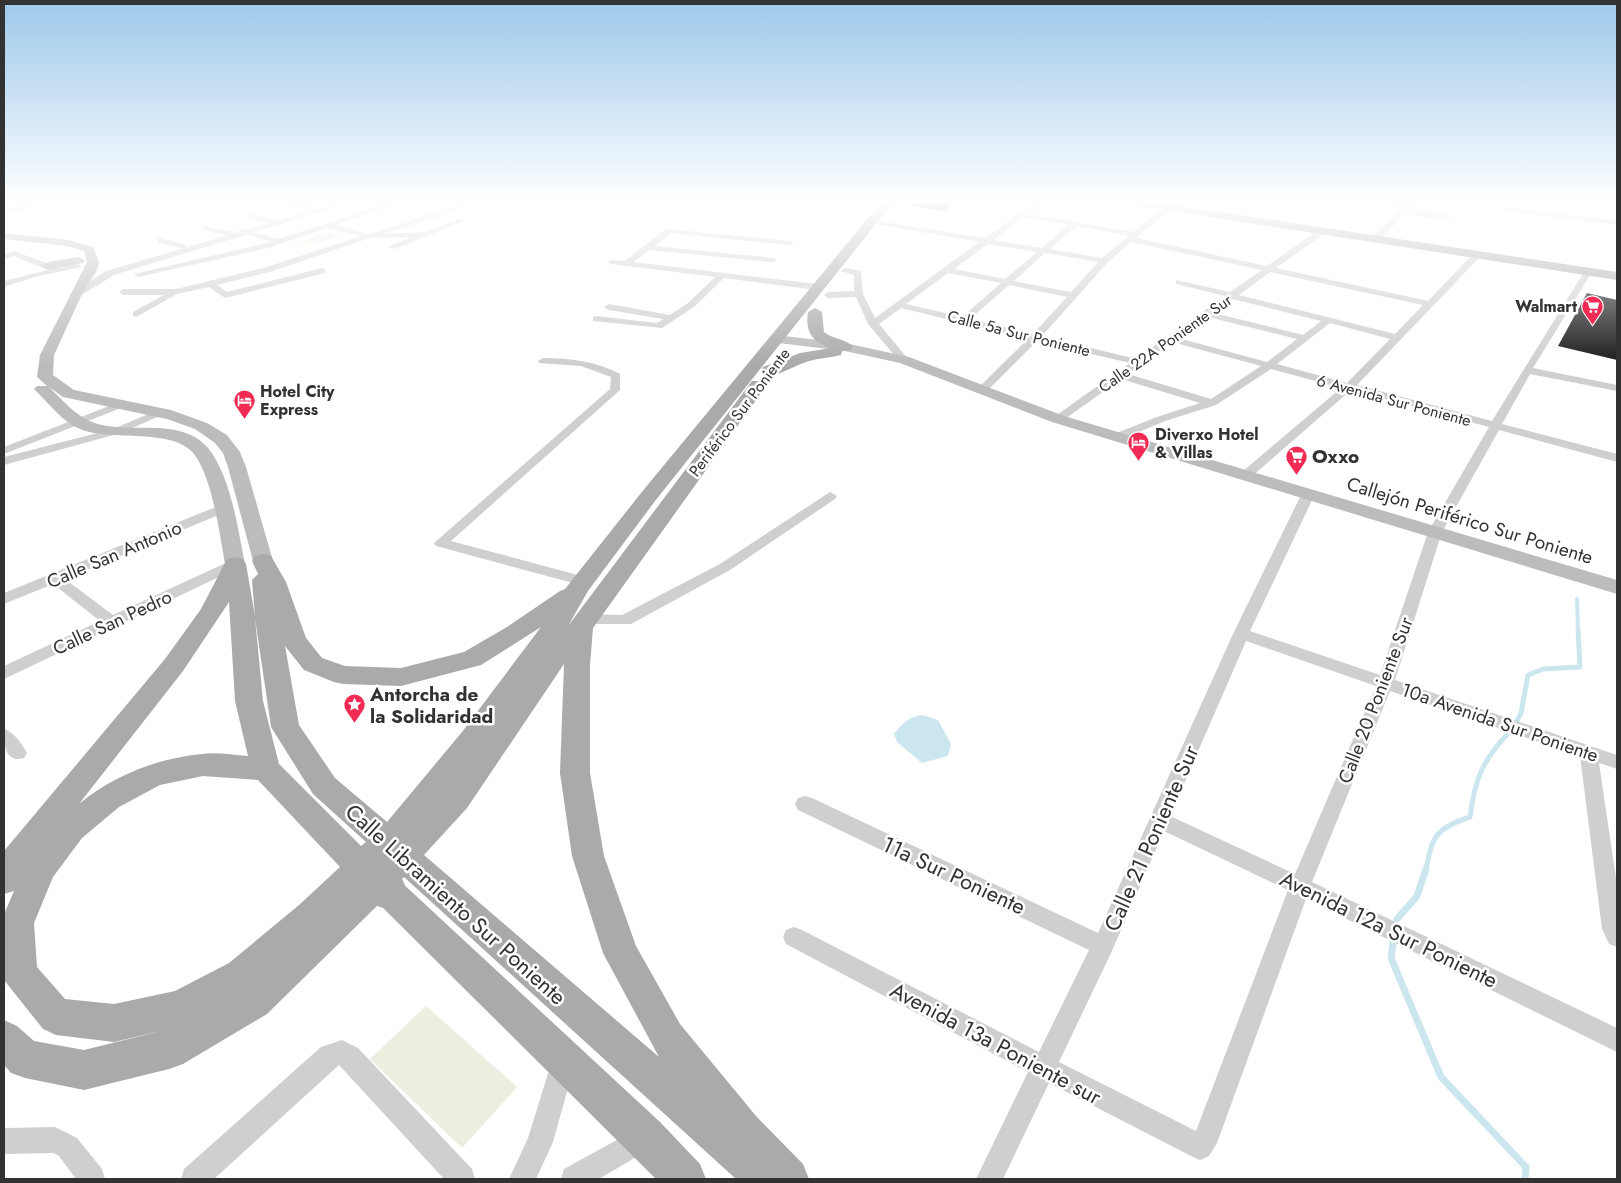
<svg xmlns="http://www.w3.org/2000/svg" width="1621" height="1183" font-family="Jost,sans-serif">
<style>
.green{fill:#eaefdf}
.water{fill:#cbe6ef}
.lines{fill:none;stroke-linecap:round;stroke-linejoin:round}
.stream-far2{stroke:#cbe6ef;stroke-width:4}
.stream-far1{stroke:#cbe6ef;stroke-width:5}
.stream{stroke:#cbe6ef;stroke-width:7}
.building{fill:#191919}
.minor{fill:#cfcfcf;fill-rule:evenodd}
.tertiary{fill:#cfcfcf;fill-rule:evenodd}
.secondary{fill:#bcbcbc;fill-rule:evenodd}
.primary{fill:#aaa;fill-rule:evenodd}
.primary-bridge-far1{stroke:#aaa;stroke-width:29}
.primary-bridge{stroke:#aaa;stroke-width:38}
.labels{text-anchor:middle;stroke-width:5;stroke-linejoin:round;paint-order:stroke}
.far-poi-label{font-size:16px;font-weight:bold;fill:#323232;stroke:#fff;text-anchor:start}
.far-street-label{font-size:16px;fill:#323232;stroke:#fff}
.poi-label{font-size:19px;font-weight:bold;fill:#323232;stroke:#fff;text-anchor:start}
.street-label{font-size:19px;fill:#323232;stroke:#fff}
.near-street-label{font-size:22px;fill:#323232;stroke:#fff}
</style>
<rect width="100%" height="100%" fill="#fff"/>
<g class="green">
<path d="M328,232L341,236L312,245L299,242Z"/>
<path d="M426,1006L517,1087L462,1148L370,1059Z"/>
</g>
<path class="water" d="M922,715L938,720L951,744L948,756L922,763L897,742L894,734C903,723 908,717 922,715Z"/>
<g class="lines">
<path class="stream-far2" d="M1577,599L1578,631"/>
<g class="stream-far1">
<path d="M1517,721L1521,713L1528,675L1543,669L1580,667L1578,629"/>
<path d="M1426,870C1432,836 1436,828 1470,817C1475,777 1483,760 1511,730"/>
</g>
<g class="stream">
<path d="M1397,919L1417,896L1426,869"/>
<path d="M1393,943L1391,958L1441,1077L1526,1167L1525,1179"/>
</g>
</g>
<g class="building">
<path d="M913,200H960L943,211L912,206Z"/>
<path d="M1587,293L1617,300V360L1558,346Z"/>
</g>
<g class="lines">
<g class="minor">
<path d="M48,200H61L4,214V210Z"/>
<path d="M397,200H408L335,225L370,234L464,203L467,207L383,234L425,232L458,219L465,221L395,249L388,247L411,237L370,238L273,271L217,285L227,292L322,268L325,269V273L225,298L209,287L177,294L136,317L133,316V312L164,295H123L119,292L123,289H176L267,267L361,236L327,228L268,248L138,277L134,274L271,242L239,232V228L278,239Z"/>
<path d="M1038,200H1046L1028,214L1134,232L1165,205H1171V209L1136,238L1267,266L1318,230H1324V234L1276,268L1428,301L1474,253H1480V257L1357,385L1492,421L1584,272L1588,269L1592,272L1533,368L1617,385V391L1530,374L1502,424L1617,454V462L1499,430L1442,532L1395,680L1617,755V769L1599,763L1617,885V947L1609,944L1602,929L1580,756L1390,691L1312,882L1617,1028V1052L1306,899L1217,1143L1209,1156L1200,1160L1191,1156L1049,1083L1003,1179H976L1028,1072L786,944L783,937L786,930L794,927L802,930L1039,1052L1089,950L798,810L795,804L798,798L805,796L812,798L1098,933L1233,634L1303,491H1313L1315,494L1250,631L1380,675L1428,532L1489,427L1351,390L1250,478H1242L1240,475L1242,472L1341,388L1271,369L1216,405L1165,421L1118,441L1114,440V434L1157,417L1200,403L1121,379L1062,421H1054V417L1130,363L1037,341L985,393H977V389L1028,339L901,308L879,324L909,360L904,363L900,362L868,324L856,297L828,298L824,295L828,292L854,291V275L841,271L845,268L861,271L863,294L875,318L979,242L881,225H878V221L985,238ZM1023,217L1068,225L1042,248L993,240ZM1076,226L1129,236L1102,258L1050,249ZM1131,242L1262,270L1230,292L1176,280V284L1225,296L1136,359L1042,336L1107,263ZM988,244L1037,252L1005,279L954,269ZM1045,253L1098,262L1071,292L1014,281ZM1270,272L1423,305L1395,334L1239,295ZM948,273L1001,283L962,317L906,304ZM1009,285L1067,297L1033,334L970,319ZM1233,299L1321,321L1303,335L1214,313ZM1208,317L1297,339L1267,362L1178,338ZM1330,323L1390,339L1347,383L1277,364ZM1172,342L1261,366L1211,399L1128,374ZM1246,641L1376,686L1295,874L1170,816ZM1164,831L1288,890L1196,1131L1059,1062L1111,953Z"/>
<path d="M1386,200C1395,200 1403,204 1412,204V207L1452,216L1446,221L1405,214L1381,238H1375V234L1402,209Z"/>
<path d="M1457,200H1471L1467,202Z"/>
<path d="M293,202L318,208L319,210L315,212L290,206Z"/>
<path d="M1508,207L1617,221V225L1505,211Z"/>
<path d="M251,214L275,220L276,222L272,224L248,218V214Z"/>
<path d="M206,226L233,232L234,234L230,236L203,230V226Z"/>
<path d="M666,229L790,241L794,243L790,245L671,233L655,246L773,258L777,260L773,262L649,250L634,262L817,284L821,287L817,290L724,278L694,307L662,328L593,321V317L596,316L657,323L663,319L609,310L604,307L609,304L670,315L688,303L715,277L611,264L607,262L611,260L625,261Z"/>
<path d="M161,238L186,245L187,247L183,249L158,242V238Z"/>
<path d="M14,251L59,268L78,264L82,267L34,277L4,287V281L48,270L14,256L4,259V254Z"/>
<path d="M543,358C571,358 595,361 620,374V390L451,541L589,578L591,581L589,584L584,586L436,546L434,543L610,389L611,377L581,366L539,363L538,361Z"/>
<path d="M122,401L128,404L126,406L4,454V447Z"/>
<path d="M160,409L166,412L164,414L121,433L4,465V457L113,429Z"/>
<path d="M830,492L837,496L835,499L730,570L631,624H586L580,623L578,619L580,615L586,614L622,615L720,564Z"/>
<path d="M223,504L228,505L230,508L228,511L65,579L113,615L230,561H240L242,564L240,567L4,679V666L100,621L53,584L4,604V593Z"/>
<path d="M4,729C14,732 22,744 27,753L24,758C5,764 3,743 4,729Z"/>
<path d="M342,1040L358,1048L472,1169L475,1179H444L339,1065L214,1179H181L184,1169L321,1047Z"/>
<path d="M563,1051L572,1054L575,1063L553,1142L536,1179H509L528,1138L554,1054Z"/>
<path d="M644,1125L653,1129L657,1138L653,1147L599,1179H561L564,1169Z"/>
<path d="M55,1127L77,1138L102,1169L105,1179H76L59,1156L53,1153L4,1154V1128Z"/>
</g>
<path class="tertiary" d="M347,200H360L114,275L80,296H72L70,294L106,271Z"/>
<g class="secondary">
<path d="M1176,200H1187L1176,208L1171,205Z"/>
<path d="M4,233L68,240L93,247L99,262L97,270L82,294L54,355L53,375L74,390L171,410L207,423L227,435L240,452L246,467L273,561L270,565L263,567L256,565L253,561L228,467L223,453L215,443L195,429L167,419L63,397L48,386C61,398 74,415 92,422C127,436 180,415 208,448C231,476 238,530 245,564L242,568L235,570L228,568L225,564C220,535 212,477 194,454C173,427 111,442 80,429C63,422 50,405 37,392L34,389L37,386H47L37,377L40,355L87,262L84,251L67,246L4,239Z"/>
<path d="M79,257L85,261L83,263L48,270L42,266L48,262Z"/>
<path d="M775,335L845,343L909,357L1064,416L1617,580V594L1052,422L900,363L845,351L770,342L768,339Z"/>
</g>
<g class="primary">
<path d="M883,200H895L655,501L588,591L568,626L752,381H764L767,385L764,389L593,628L590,665V773L604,856L636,946L680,1024L756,1116L803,1164L809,1179H736L404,877L400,881L660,1122L700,1164L706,1179H656L379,904L267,1014L183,1064L169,1069L84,1090L25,1078L11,1073L4,1065V1020L17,1026L34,1041L84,1050L169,1029L114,1042L56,1035L43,1029L4,980V914L14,891L4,894V851L165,659L201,609L227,559L235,557L243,559L246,564L255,616L252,580L258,574L252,561L255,556L263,554L271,556L286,582L306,638L322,658L345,666L401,668L464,652L507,627L560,591L565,589L641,493ZM229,602L235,701L248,756C233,755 217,752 202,754C157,758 113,776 79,804L183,671ZM255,618L271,727L313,794L366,842L361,846L279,764L263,701ZM541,627L462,732L387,822L335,778L299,725L285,646L304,670L334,682L343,684L401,686L481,665ZM564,664L560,773L572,856L603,953L659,1057L424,855L467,808ZM203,776L258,780L340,867L299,905L229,963L175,991L114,1004L65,999L37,967L34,923L53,877L82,838L119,807L160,785Z"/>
<path d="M1113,200H1141L1617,272V280L1119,203Z"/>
<path d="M815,308L822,312L824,332C832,339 847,339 853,347L851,350L842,351L841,355C830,358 819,358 809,361C794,365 778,378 763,375L761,371L763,367L800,353L831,348C812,342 805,332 808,312Z"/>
</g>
<g class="primary-bridge-far1">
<path d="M381,836L411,863"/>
<path d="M356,862L365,870"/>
</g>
<path class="primary-bridge" d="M364,869L386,889"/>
</g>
<linearGradient id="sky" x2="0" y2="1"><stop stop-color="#9cc8eb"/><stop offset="0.55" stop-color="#fff"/><stop offset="1" stop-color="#fff" stop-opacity="0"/></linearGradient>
<rect width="1621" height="366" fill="url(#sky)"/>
<defs>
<symbol id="supermarket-pin" viewBox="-11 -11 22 30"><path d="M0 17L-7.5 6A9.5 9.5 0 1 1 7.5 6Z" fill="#f12b54" stroke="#fff"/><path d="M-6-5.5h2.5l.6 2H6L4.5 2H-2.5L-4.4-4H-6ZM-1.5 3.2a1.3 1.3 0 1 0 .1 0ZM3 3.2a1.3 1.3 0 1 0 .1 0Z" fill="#fff"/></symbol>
<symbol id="hotel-pin" viewBox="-11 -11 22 30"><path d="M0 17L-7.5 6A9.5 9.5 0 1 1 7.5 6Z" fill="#f12b54" stroke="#fff"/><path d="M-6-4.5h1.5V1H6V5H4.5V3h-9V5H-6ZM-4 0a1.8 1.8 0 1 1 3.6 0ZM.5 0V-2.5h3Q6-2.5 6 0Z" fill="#fff"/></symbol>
<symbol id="sight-pin" viewBox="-11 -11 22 30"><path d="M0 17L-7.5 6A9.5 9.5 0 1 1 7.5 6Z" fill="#f12b54" stroke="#fff"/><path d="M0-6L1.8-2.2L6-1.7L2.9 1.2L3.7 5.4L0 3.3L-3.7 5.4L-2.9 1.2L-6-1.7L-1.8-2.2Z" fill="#fff"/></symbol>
</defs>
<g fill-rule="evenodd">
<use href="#supermarket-pin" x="1580" y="294" width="25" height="34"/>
<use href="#hotel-pin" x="232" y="388" width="25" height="34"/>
<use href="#hotel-pin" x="1126" y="430" width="25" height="34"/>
<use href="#supermarket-pin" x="1284" y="444" width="25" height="34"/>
<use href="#sight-pin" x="342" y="692" width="25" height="34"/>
</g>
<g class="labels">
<g class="far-poi-label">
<text x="1577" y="312" text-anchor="end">Walmart</text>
<text x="260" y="397">Hotel City<tspan x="260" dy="18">Express</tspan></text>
<text x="1155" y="440">Diverxo Hotel<tspan x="1155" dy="18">&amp; Villas</tspan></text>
</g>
<g class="far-street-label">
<text transform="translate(1019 333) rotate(14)" y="6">Calle 5a Sur Poniente</text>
<text transform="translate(1165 343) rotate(-35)" y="6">Calle 22A Poniente Sur</text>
<text transform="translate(1394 400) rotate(15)" y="6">6 Avenida Sur Poniente</text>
<text transform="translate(739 412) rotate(-53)" y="6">Periférico Sur Poniente</text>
</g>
<g class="poi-label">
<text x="1312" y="463">Oxxo</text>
<text x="370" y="701">Antorcha de<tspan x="370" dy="22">la Solidaridad</tspan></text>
</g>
<g class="street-label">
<text transform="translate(1470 520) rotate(17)" y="7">Callejón Periférico Sur Poniente</text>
<text transform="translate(114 554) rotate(-23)" y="7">Calle San Antonio</text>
<text transform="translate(112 622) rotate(-25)" y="7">Calle San Pedro</text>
<text transform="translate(1375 700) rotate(-69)" y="7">Calle 20 Poniente Sur</text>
<text transform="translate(1500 722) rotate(19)" y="7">10a Avenida Sur Poniente</text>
</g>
<g class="near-street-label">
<text transform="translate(1151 838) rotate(-66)" y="8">Calle 21 Poniente Sur</text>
<text transform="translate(954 875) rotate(25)" y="8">11a Sur Poniente</text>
<text transform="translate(456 904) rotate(42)" y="8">Calle Libramiento Sur Poniente</text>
<text transform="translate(1389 929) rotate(26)" y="8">Avenida 12a Sur Poniente</text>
<text transform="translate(996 1043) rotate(28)" y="8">Avenida 13a Poniente sur</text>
</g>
</g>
<rect width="1621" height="1183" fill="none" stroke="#323232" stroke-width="10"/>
</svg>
